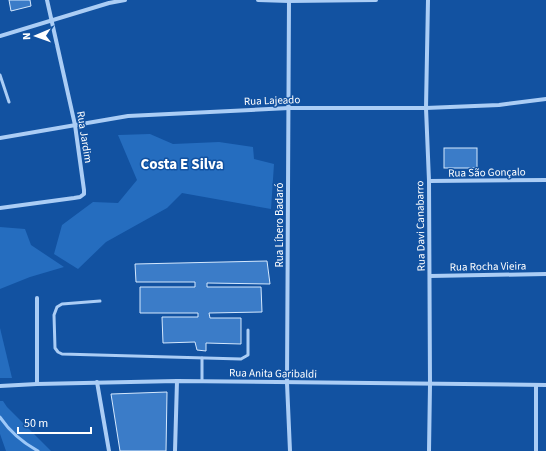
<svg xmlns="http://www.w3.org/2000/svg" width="546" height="451" font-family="'Source Sans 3',sans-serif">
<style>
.green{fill:#256dbf}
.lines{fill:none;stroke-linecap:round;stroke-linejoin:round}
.stream{stroke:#9dc8f8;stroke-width:3}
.building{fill:#3b7cc8;stroke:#d4e8fe}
.lane{stroke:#abcdf5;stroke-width:3}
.street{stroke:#abcdf5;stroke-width:4}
.labels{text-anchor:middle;stroke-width:3;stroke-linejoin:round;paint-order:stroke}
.street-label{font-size:11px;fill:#fff;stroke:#1252a1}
.district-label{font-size:15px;font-weight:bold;fill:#fff;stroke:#1252a1}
</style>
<rect width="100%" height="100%" fill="#1252a1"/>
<g class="green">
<path d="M150,134L173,144L219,142L253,147L254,159L274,164L271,209L182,193L167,208L106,242L78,269L54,254L62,225L93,202L118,203L137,180L118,135Z"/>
<path d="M0,227L25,229L31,245L64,267L30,277L0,289Z"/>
<path d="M0,328L12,378H0Z"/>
<path d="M0,401H3L7,407L51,451H6L0,434Z"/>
</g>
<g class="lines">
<path class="stream" d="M0,417C10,432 22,442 38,451"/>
</g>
<g class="building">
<path d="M9,0H30L31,6L11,11Z"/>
<rect x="444" y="148" width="33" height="20"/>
<path d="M267,261L270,284L207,283V287H261L262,312L209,313L210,318H241V344L206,343V351L197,350L195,342L163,343L162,317H198V313H140V287H195V282H136L135,264Z"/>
<path d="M167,392L166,451H120L111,394Z"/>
</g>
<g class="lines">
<g class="lane">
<path d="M0,75L9,102"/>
<path d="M100,301L62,304L57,307L54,315L55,348L58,352L62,354L241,359L248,355V330"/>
<path d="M202,358V381"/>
</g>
<g class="street">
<path d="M258,0L289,1L376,0"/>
<path d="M289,0L287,383L290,451"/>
<path d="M428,0L426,108L429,181L430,385L429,451"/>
<path d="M0,36L109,3L125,0"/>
<path d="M0,138L128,116L289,108H426L499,105L546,99"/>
<path d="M429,181L546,180"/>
<path d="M0,208L74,198L80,197L84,194V190L75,125L47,0"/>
<path d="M430,276L546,274"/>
<path d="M37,298V384"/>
<path d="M97,382L109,451"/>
<path d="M0,386L37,384L177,381L546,385"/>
<path d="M536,386V451"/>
<path d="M175,451L177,381"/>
</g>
</g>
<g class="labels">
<g class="street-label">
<text transform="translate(272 100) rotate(-2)" y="4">Rua Lajeado</text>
<text transform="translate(85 137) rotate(81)" y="4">Rua Jardim</text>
<text transform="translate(487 172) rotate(-1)" y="4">Rua São Gonçalo</text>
<text transform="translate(279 225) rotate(-90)" y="4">Rua Líbero Badaró</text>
<text transform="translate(420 226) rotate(-91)" y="4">Rua Davi Canabarro</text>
<text transform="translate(488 266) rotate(-1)" y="4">Rua Rocha Vieira</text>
<text transform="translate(273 373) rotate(1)" y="4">Rua Anita Garibaldi</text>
</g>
<g class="district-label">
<text x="182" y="169">Costa E Silva</text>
</g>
</g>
<g transform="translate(36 36) rotate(268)" stroke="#1252a1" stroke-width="3" paint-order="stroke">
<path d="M0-3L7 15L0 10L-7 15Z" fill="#ffffff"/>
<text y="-6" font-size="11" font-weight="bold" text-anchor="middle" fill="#ffffff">N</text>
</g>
<path d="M18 427v6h73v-6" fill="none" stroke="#ffffff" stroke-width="2"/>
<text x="24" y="427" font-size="12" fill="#ffffff" stroke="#1252a1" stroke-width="3" paint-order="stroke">50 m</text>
</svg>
